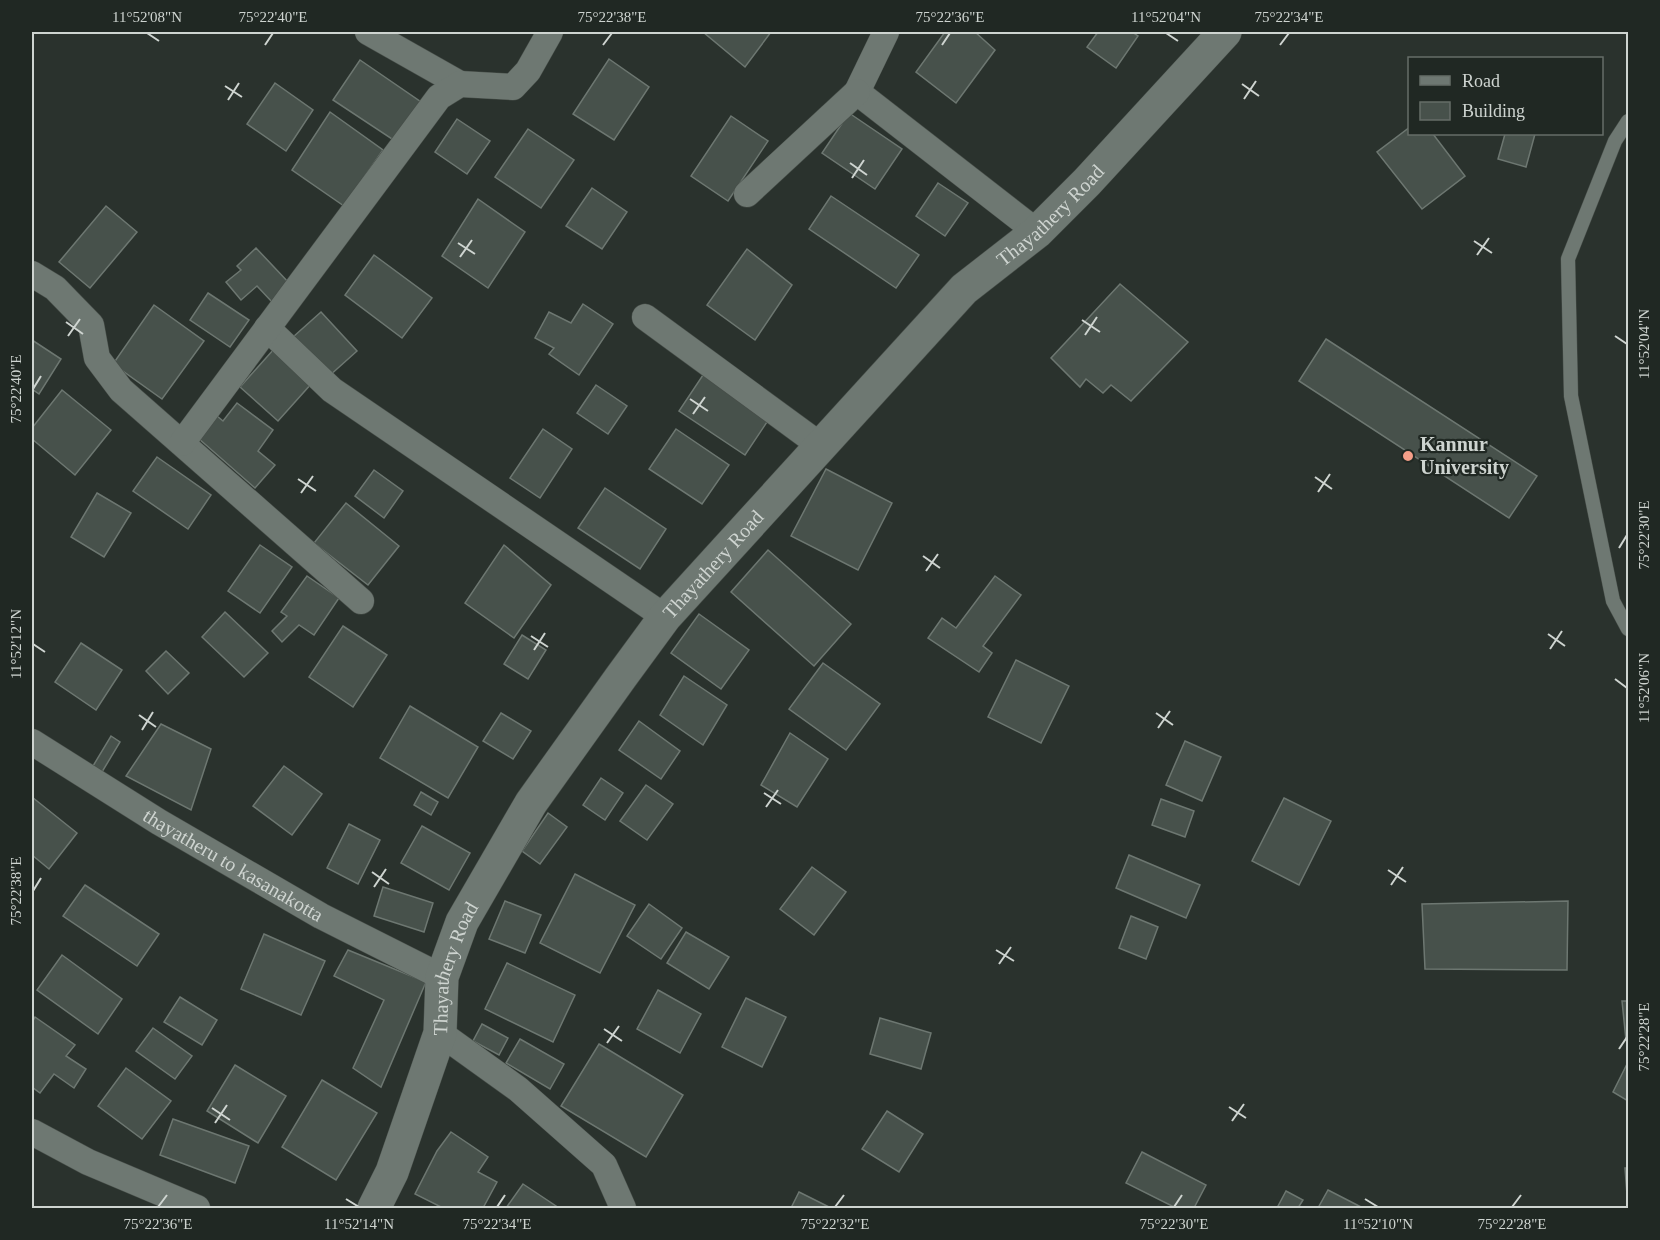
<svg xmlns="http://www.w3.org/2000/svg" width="1660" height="1240" font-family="'Times New Roman',serif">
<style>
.building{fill:#47514b;stroke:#6d7771;stroke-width:1.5}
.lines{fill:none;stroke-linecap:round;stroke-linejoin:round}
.lane-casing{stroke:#474e49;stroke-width:15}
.street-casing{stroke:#474e49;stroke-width:27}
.secondary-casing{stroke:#474e49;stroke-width:34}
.lane{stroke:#6e7872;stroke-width:14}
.street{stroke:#6e7872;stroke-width:26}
.secondary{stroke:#6e7872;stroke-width:33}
.ticks{fill:none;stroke:#ced4d0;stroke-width:2}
.poi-dot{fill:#f49e88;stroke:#202823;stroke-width:2}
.labels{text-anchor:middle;stroke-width:4.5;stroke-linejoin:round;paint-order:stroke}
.street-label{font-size:20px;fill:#ced4d0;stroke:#202823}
.poi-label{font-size:20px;font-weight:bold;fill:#ced4d0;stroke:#202823;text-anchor:start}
.neatline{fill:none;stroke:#ced4d0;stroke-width:2}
.ticks-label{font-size:15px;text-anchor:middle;fill:#ced4d0}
</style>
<rect width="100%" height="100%" fill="#2a322d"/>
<g class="building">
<path d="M703,32H771L745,67Z"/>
<path d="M945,32H975L995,50L956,103L916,72Z"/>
<path d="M1098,32H1132L1138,36L1116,68L1087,47Z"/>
<path d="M609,59L649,87L614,140L573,114Z"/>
<path d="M360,60L424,104L398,143L333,100Z"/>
<path d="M275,83L313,110L286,151L247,124Z"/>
<path d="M330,112L383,150L344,206L292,170Z"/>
<path d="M849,113L902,149L875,189L822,153Z"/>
<path d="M731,116L768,141L728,201L691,176Z"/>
<path d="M457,119L490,141L467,174L435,152Z"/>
<path d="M1410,127V134H1433L1465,176L1422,209L1377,152Z"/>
<path d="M528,129L574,160L541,208L495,177Z"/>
<path d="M1505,134H1535L1526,167L1498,159Z"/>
<path d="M938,183L968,203L945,236L916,216Z"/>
<path d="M592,188L627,212L602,249L566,226Z"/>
<path d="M831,196L919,255L896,288L809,229Z"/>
<path d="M478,199L525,232L488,288L442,256Z"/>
<path d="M106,206L137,232L90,288L59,262Z"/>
<path d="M256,248L290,284L272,302L257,286L241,300L226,282L241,270L237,266Z"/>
<path d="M747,249L792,285L755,340L707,305Z"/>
<path d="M374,255L432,298L402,338L345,295Z"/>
<path d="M1120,284L1188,342L1131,401L1111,385L1103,393L1086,379L1080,387L1051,358Z"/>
<path d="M208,293L249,320L230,347L190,320Z"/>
<path d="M583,304L613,324L579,375L549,354L554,348L535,338L549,312L571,323Z"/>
<path d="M154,305L204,341L162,399L113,364Z"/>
<path d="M321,312L357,351L328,377L293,337Z"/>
<path d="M1326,339L1537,476L1509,518L1299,381Z"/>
<path d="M32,340L61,359L39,394L32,389Z"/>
<path d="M274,349L312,383L278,421L240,387Z"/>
<path d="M703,375L769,419L745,455L679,411Z"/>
<path d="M596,385L627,406L608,434L577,413Z"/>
<path d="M62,390L111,430L75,475L32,439V428Z"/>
<path d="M237,403L273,430L258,451L275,465L255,488L198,438L217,416L223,421Z"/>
<path d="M543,429L572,449L540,498L510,478Z"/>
<path d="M676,429L729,465L702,504L649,469Z"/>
<path d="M157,457L211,495L188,529L133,491Z"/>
<path d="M826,469L892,503L858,570L791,536Z"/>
<path d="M374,470L403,491L384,518L355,496Z"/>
<path d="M605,488L666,529L640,569L578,528Z"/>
<path d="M97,493L131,513L104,557L71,537Z"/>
<path d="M346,503L399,546L368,585L314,543Z"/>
<path d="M260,545L292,567L260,613L228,591Z"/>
<path d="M504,545L551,585L514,638L465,603Z"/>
<path d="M768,550L851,624L814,666L731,592Z"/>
<path d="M307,576L339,598L314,635L299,625L282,642L272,631L287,616L281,612Z"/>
<path d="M995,576L1021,595L983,646L992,653L979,672L928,638L942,618L956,628Z"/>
<path d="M225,612L268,653L244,677L202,637Z"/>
<path d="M699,614L749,650L721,689L671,653Z"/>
<path d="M343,626L387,655L353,707L309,677Z"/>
<path d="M522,635L546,650L528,679L504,664Z"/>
<path d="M81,643L122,670L96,710L55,682Z"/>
<path d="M166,651L189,673L168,694L146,671Z"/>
<path d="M1016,660L1069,686L1041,743L988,717Z"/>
<path d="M823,663L880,704L846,750L789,709Z"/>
<path d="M684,676L727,705L703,745L660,715Z"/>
<path d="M410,706L478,747L448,798L380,758Z"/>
<path d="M501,713L531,731L513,759L483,741Z"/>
<path d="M639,721L680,751L661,779L619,750Z"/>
<path d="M161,724L211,749L191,810L126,776Z"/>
<path d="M790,733L828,759L797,807L761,785Z"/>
<path d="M111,736L120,742L102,772L93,766Z"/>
<path d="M1185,741L1221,757L1202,801L1166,785Z"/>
<path d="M284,766L322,794L292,835L253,806Z"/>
<path d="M601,778L623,793L605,820L583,805Z"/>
<path d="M646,785L673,804L647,840L620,821Z"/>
<path d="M421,792L438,802L431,815L414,805Z"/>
<path d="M32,797L77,833L49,869L32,855Z"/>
<path d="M1284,798L1331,821L1299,885L1252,861Z"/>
<path d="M1161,799L1194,811L1185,837L1152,825Z"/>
<path d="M548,813L567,827L540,864L522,851Z"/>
<path d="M349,824L380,840L358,884L327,868Z"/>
<path d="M422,826L470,853L449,890L401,863Z"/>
<path d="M1129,855L1200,885L1186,918L1116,888Z"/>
<path d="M812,867L846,892L814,935L780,909Z"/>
<path d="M575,874L635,905L600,973L540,943Z"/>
<path d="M85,885L159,934L137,966L63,916Z"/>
<path d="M383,887L433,903L424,932L374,916Z"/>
<path d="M505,901L541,915L525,953L489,939Z"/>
<path d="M1568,901L1567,970L1425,969L1422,904Z"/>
<path d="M649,904L682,928L661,959L627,936Z"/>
<path d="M1131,916L1158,927L1146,959L1119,948Z"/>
<path d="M686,932L729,957L709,989L667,963Z"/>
<path d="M264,934L325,961L301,1015L241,989Z"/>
<path d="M348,950L426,982L381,1087L353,1068L384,1000L334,976Z"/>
<path d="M62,955L122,999L98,1034L37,990Z"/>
<path d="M507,963L575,995L553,1042L485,1009Z"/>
<path d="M658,990L701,1014L680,1053L637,1029Z"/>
<path d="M180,997L217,1020L202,1045L164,1022Z"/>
<path d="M746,998L786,1017L762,1067L722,1047Z"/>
<path d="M1622,1001H1628V1039L1626,1040Z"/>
<path d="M35,1017L75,1045L66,1056L86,1069L74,1088L54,1074L40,1093L32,1087V1022Z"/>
<path d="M880,1018L931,1033L921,1069L870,1054Z"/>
<path d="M482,1024L508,1038L499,1055L473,1041Z"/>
<path d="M153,1028L192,1056L175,1079L136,1051Z"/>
<path d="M520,1039L564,1064L550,1089L506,1063Z"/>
<path d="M599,1044L683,1095L646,1157L561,1106Z"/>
<path d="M1628,1062V1101L1613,1092Z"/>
<path d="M235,1065L286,1096L258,1143L207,1111Z"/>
<path d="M126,1068L171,1101L142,1139L98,1106Z"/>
<path d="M322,1080L377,1113L336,1180L282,1147Z"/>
<path d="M887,1111L923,1134L899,1172L862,1149Z"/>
<path d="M173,1119L249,1146L235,1183L160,1155Z"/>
<path d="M451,1132L488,1157L478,1172L497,1182L483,1208H443L415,1194L437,1151Z"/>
<path d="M1142,1152L1206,1185L1194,1208H1176L1126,1183Z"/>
<path d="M1625,1168H1628V1208Z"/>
<path d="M523,1184L559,1208H506Z"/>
<path d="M1328,1190L1363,1208H1318Z"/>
<path d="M1286,1191L1303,1200L1298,1208H1277Z"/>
<path d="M799,1192L831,1208H791Z"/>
</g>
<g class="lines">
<defs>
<path id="lane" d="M1628,121L1615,141L1568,259L1571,396L1613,601L1628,629"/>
<g id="street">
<path d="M368,32L460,84"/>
<path d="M886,32L857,92L1037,232"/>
<path d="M747,194L857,92"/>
<path d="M32,274L55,288L91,325L97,358L121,390L361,601"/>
<path d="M645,317L821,446"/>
<path d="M267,328L332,390L665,617"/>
<path d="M182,443L439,97L460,84L513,87L528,71L550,32"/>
<path id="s1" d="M32,742L159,822L321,916L442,977"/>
<path d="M440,1033L518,1089L604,1165L623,1208"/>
<path d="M32,1132L88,1162L197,1208"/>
</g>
<g id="secondary">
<path id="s2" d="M374,1208L392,1172L440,1033L442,977L462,922L531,803L621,677L665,617L964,289L1037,232L1087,182L1225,32"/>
</g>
</defs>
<use href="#lane" class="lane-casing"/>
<use href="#street" class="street-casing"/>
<use href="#secondary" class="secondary-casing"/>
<use href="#lane" class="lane"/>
<use href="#street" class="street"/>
<use href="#secondary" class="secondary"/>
</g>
<path class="ticks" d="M147,33L159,41M1166,33L1178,41M265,45L273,33M603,45L612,33M942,45L950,33M1280,45L1289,33M1242,84L1259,96M225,86L242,97M1244,99L1256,81M228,100L239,83M850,163L867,175M852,178L864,160M1474,241L1492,253M458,243L475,254M1477,255L1489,238M460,257L472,240M1082,320L1100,332M66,322L83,334M1085,335L1097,317M68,336L80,319M1615,336L1627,344M33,389L41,376M690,399L708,411M693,414L705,397M1315,477L1332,489M298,479L316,491M1318,492L1330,474M301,493L313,476M1619,548L1627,535M923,556L940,568M926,571L938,554M1548,634L1565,646M531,636L548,647M33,644L45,652M1550,649L1562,631M534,650L545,633M1615,679L1627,688M1156,713L1173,725M139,715L156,727M1158,728L1170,711M142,730L153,712M764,793L781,804M766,807L778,790M1388,870L1406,882M372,872L389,884M1391,885L1403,867M374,887L386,869M33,891L41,878M996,950L1014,961M999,964L1011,947M604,1029L622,1041M607,1043L619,1026M1619,1049L1627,1037M1229,1107L1246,1118M212,1108L230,1120M1232,1121L1244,1104M215,1123L227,1105M346,1199L359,1207M1365,1199L1378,1207M158,1207L167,1195M497,1207L505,1195M835,1207L844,1195M1174,1207L1182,1195M1512,1207L1521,1195"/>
<circle class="poi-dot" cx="1408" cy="456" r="6"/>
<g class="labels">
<g class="street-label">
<text dy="7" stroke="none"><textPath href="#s2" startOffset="1226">Thayathery Road</textPath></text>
<text dy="7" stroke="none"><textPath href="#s2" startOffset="740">Thayathery Road</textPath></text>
<text dy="7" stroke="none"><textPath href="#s1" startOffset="236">thayatheru to kasanakotta</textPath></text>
<text dy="7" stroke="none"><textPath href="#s2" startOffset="254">Thayathery Road</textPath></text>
</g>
<g class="poi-label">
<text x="1420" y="451">Kannur<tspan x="1420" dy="23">University</tspan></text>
</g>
</g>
<rect width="1660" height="1240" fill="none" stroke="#202823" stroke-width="66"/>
<rect x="1408" y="57" width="195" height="78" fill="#202823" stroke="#666d68" stroke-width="1.5"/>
<rect x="1420" y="76" width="30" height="9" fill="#6e7872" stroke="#666d68" stroke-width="1.5"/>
<text x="1462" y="87" font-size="18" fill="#ced4d0">Road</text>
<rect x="1420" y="102" width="30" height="18" fill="#47514b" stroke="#666d68" stroke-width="1.5"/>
<text x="1462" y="117" font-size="18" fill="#ced4d0">Building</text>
<rect x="33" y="33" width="1594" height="1174" class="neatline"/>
<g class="ticks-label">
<text x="147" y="22">11°52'08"N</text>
<text x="273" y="22">75°22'40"E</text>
<text x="612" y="22">75°22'38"E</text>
<text x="950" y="22">75°22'36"E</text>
<text x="1166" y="22">11°52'04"N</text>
<text x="1289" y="22">75°22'34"E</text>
<text transform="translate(1644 344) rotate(-90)" y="5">11°52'04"N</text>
<text transform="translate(16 389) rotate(-90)" y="5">75°22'40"E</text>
<text transform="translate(1644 535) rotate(-90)" y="5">75°22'30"E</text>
<text transform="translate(16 644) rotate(-90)" y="5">11°52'12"N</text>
<text transform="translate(1644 688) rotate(-90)" y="5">11°52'06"N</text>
<text transform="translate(16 891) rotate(-90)" y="5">75°22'38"E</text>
<text transform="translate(1644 1037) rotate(-90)" y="5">75°22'28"E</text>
<text x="158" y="1229">75°22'36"E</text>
<text x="359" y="1229">11°52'14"N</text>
<text x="497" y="1229">75°22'34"E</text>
<text x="835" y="1229">75°22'32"E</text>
<text x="1174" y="1229">75°22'30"E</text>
<text x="1378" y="1229">11°52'10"N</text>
<text x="1512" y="1229">75°22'28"E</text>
</g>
</svg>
